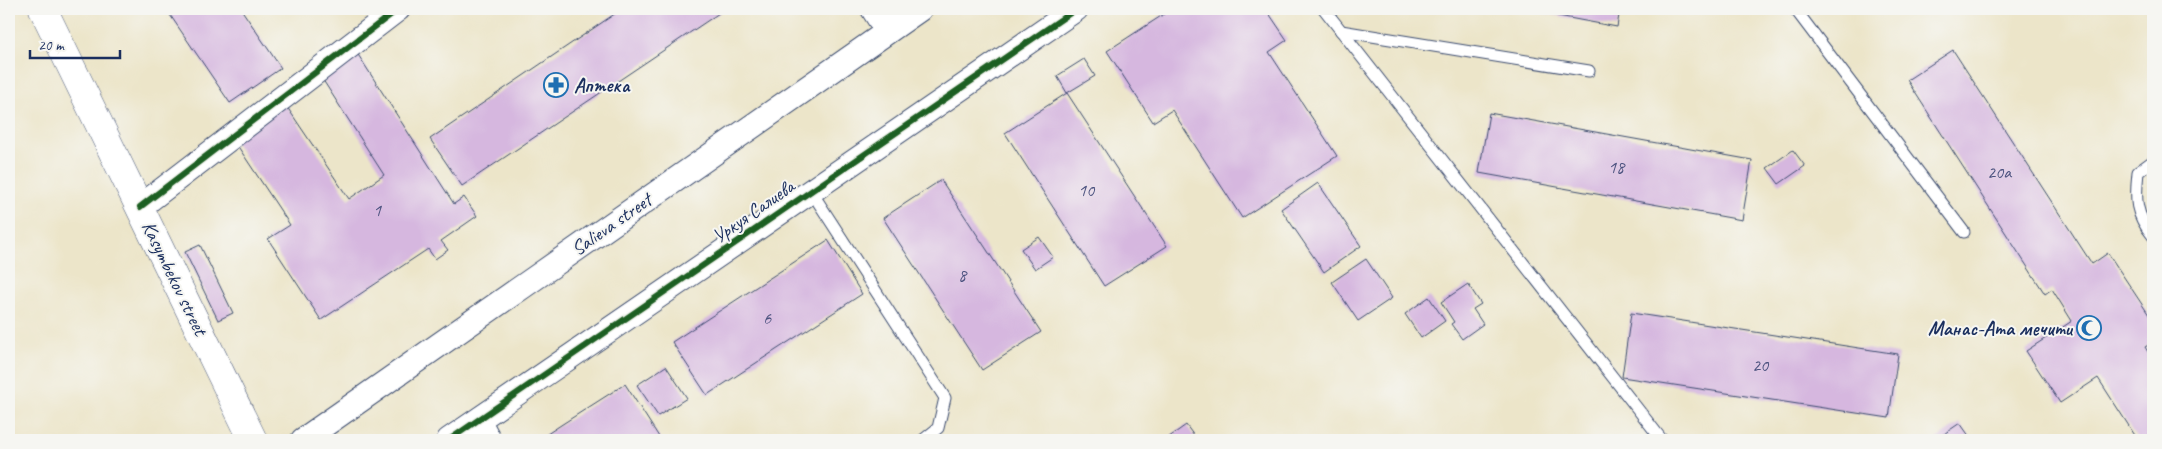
<svg xmlns="http://www.w3.org/2000/svg" width="2162" height="449" font-family="Caveat,sans-serif">
<style>
.building{fill:#d6b7df}
.lines{fill:none;stroke-linecap:round;stroke-linejoin:round}
.lane-casing{stroke:#3a4a6e;stroke-width:13}
.street-casing{stroke:#3a4a6e;stroke-width:26}
.highway-casing{stroke:#3a4a6e;stroke-width:29}
.lane{stroke:#fff;stroke-width:11}
.street{stroke:#fff;stroke-width:24}
.highway{stroke:#fff;stroke-width:28}
.cycleway-casing{stroke:#f6f6f2;stroke-width:9}
.cycleway{stroke:#1b5e20;stroke-width:6}
.labels{text-anchor:middle;stroke-width:4;stroke-linejoin:round;paint-order:stroke}
.number-label{font-size:18px;fill:#4a517e}
.poi-label{font-size:20px;font-weight:bold;fill:#1b2f5e;stroke:#f6f6f2;text-anchor:start}
.street-label{font-size:20px;fill:#1b2f5e;stroke:#f6f6f2}
</style>
<rect width="100%" height="100%" fill="#f6f6f2"/>
<filter id="ink" filterUnits="userSpaceOnUse"><feTurbulence type="fractalNoise" baseFrequency=".02" numOctaves="2"/><feDisplacementMap in="SourceGraphic" scale="10" xChannelSelector="R" yChannelSelector="G"/><feConvolveMatrix kernelMatrix="1 2 1 2 8 2 1 2 1" color-interpolation-filters="sRGB"/></filter>
<filter id="wash" filterUnits="userSpaceOnUse"><feTurbulence type="fractalNoise" baseFrequency=".0096" numOctaves="4" result="noise"/><feDisplacementMap in="SourceGraphic" scale="20" xChannelSelector="R" yChannelSelector="G"/><feGaussianBlur stdDeviation="1.12" result="paint"/><feColorMatrix in="noise" values="0 0 0 0 0 0 0 0 0 0 0 0 0 0 0 0 0 1.4 0 .05"/><feComposite in="paint" operator="in"/></filter>
<g filter="url(#wash)">
<rect width="100%" height="100%" fill="#ece5c9"/>
<g id="blocks">
<g class="building">
<path d="M166,9H241L281,68L230,103Z"/>
<path d="M622,9H725L462,186L430,139Z"/>
<path d="M1172,9H1266L1287,40L1269,52L1337,156L1242,218L1172,110L1153,122L1107,51Z"/>
<path d="M1521,9H1620L1617,27Z"/>
<path d="M1953,50L2092,264L2108,253L2153,321V342L2145,347L2153,360V440H2138L2098,378L2060,403L2026,351L2072,321L2052,289L2045,294L1907,80Z"/>
<path d="M357,53L454,204L464,197L477,216L441,241L448,250L435,259L428,249L321,320L268,239L290,225L231,136L283,101L349,199L384,175L321,77Z"/>
<path d="M1084,59L1095,76L1067,93L1057,76Z"/>
<path d="M1067,93L1167,246L1104,286L1005,133Z"/>
<path d="M1489,113L1752,160L1742,220L1479,173Z"/>
<path d="M1793,150L1805,166L1779,184L1767,168Z"/>
<path d="M941,180L1041,332L982,370L883,218Z"/>
<path d="M1318,183L1361,246L1324,272L1281,209Z"/>
<path d="M1039,237L1053,257L1035,269L1021,249Z"/>
<path d="M828,240L862,294L707,395L672,342Z"/>
<path d="M200,245L233,313L218,320L185,252Z"/>
<path d="M1366,259L1392,298L1358,321L1332,282Z"/>
<path d="M1468,284L1481,304L1473,309L1483,324L1462,339L1451,324L1454,322L1441,302Z"/>
<path d="M1429,297L1445,321L1421,338L1405,314Z"/>
<path d="M1631,313L1898,354L1889,418L1622,377Z"/>
<path d="M666,366L687,398L658,416L637,385Z"/>
<path d="M625,384L661,440H538L564,423Z"/>
<path d="M1960,423L1972,440H1935Z"/>
<path d="M1186,425L1197,440H1165Z"/>
</g>
</g>
</g>
<g filter="url(#ink)">
<use href="#blocks" fill-opacity="0" stroke="#3a4a6e" stroke-width="1"/>
<g class="lines">
<defs>
<g id="lane">
<path d="M1324,9L1662,440"/>
<path d="M1795,9L1964,232"/>
<path d="M1341,31L1589,71"/>
<path d="M2153,161L2138,172C2135,200 2135,214 2153,236"/>
<path d="M811,191L945,398L938,428L923,440"/>
</g>
<g id="street">
<path d="M873,9L887,31"/>
<path d="M140,207L398,9"/>
<path d="M479,421L489,440"/>
<path d="M303,440L920,9"/>
<path d="M449,440L1076,9"/>
</g>
<path id="highway" d="M43,9L253,440"/>
</defs>
<use href="#lane" class="lane-casing"/>
<use href="#street" class="street-casing"/>
<use href="#highway" class="highway-casing"/>
<use href="#lane" class="lane"/>
<use href="#street" class="street"/>
<use href="#highway" class="highway"/>
<defs>
<g id="cycleway">
<path d="M140,207L398,9"/>
<path d="M449,440L1076,9"/>
</g>
</defs>
<use href="#cycleway" class="cycleway-casing"/>
<use href="#cycleway" class="cycleway"/>
</g>
</g>
<defs>
<symbol id="pharmacy-ring" viewBox="-11 -11 22 22"><circle r="9.5" fill="#f6f6f2" stroke="#1f6fb2" stroke-width="1.5"/><path d="M-2-6h4v4h4v4h-4v4h-4v-4h-4v-4h4Z" fill="#1f6fb2"/></symbol>
<symbol id="mosque-ring" viewBox="-11 -11 22 22"><circle r="9.5" fill="#f6f6f2" stroke="#1f6fb2" stroke-width="1.5"/><path d="M3.5-4.9A6 6 0 1 0 3.5 4.9A5 5 0 1 1 3.5-4.9Z" fill="#1f6fb2"/></symbol>
</defs>
<g fill-rule="evenodd">
<use href="#pharmacy-ring" x="542" y="71" width="28" height="28"/>
<use href="#mosque-ring" x="2075" y="314" width="28" height="28"/>
</g>
<g class="labels">
<g class="number-label">
<text x="1616" y="173">18</text>
<text x="1999" y="178">20а</text>
<text x="1086" y="196">10</text>
<text x="377" y="216">1</text>
<text x="962" y="281">8</text>
<text x="767" y="324">6</text>
<text x="1760" y="371">20</text>
</g>
<g class="poi-label">
<text x="574" y="92">Аптека</text>
<text x="2072" y="335" text-anchor="end">Манас-Ата мечити</text>
</g>
<g class="street-label">
<text transform="translate(753 211) rotate(-35)" y="7">Уркуя Салиева</text>
<text transform="translate(611 224) rotate(-35)" y="7">Salieva street</text>
<text transform="translate(175 278) rotate(64)" y="7">Kasymbekov street</text>
</g>
</g>
<rect width="2162" height="449" fill="none" stroke="#f6f6f2" stroke-width="30"/>
<path d="M30 50v8h90v-8" fill="none" stroke="#1b2f5e" stroke-width="2.5"/>
<text x="38" y="50" font-size="15" fill="#1b2f5e" stroke="#f6f6f2" stroke-width="4" paint-order="stroke">20 m</text>
</svg>
